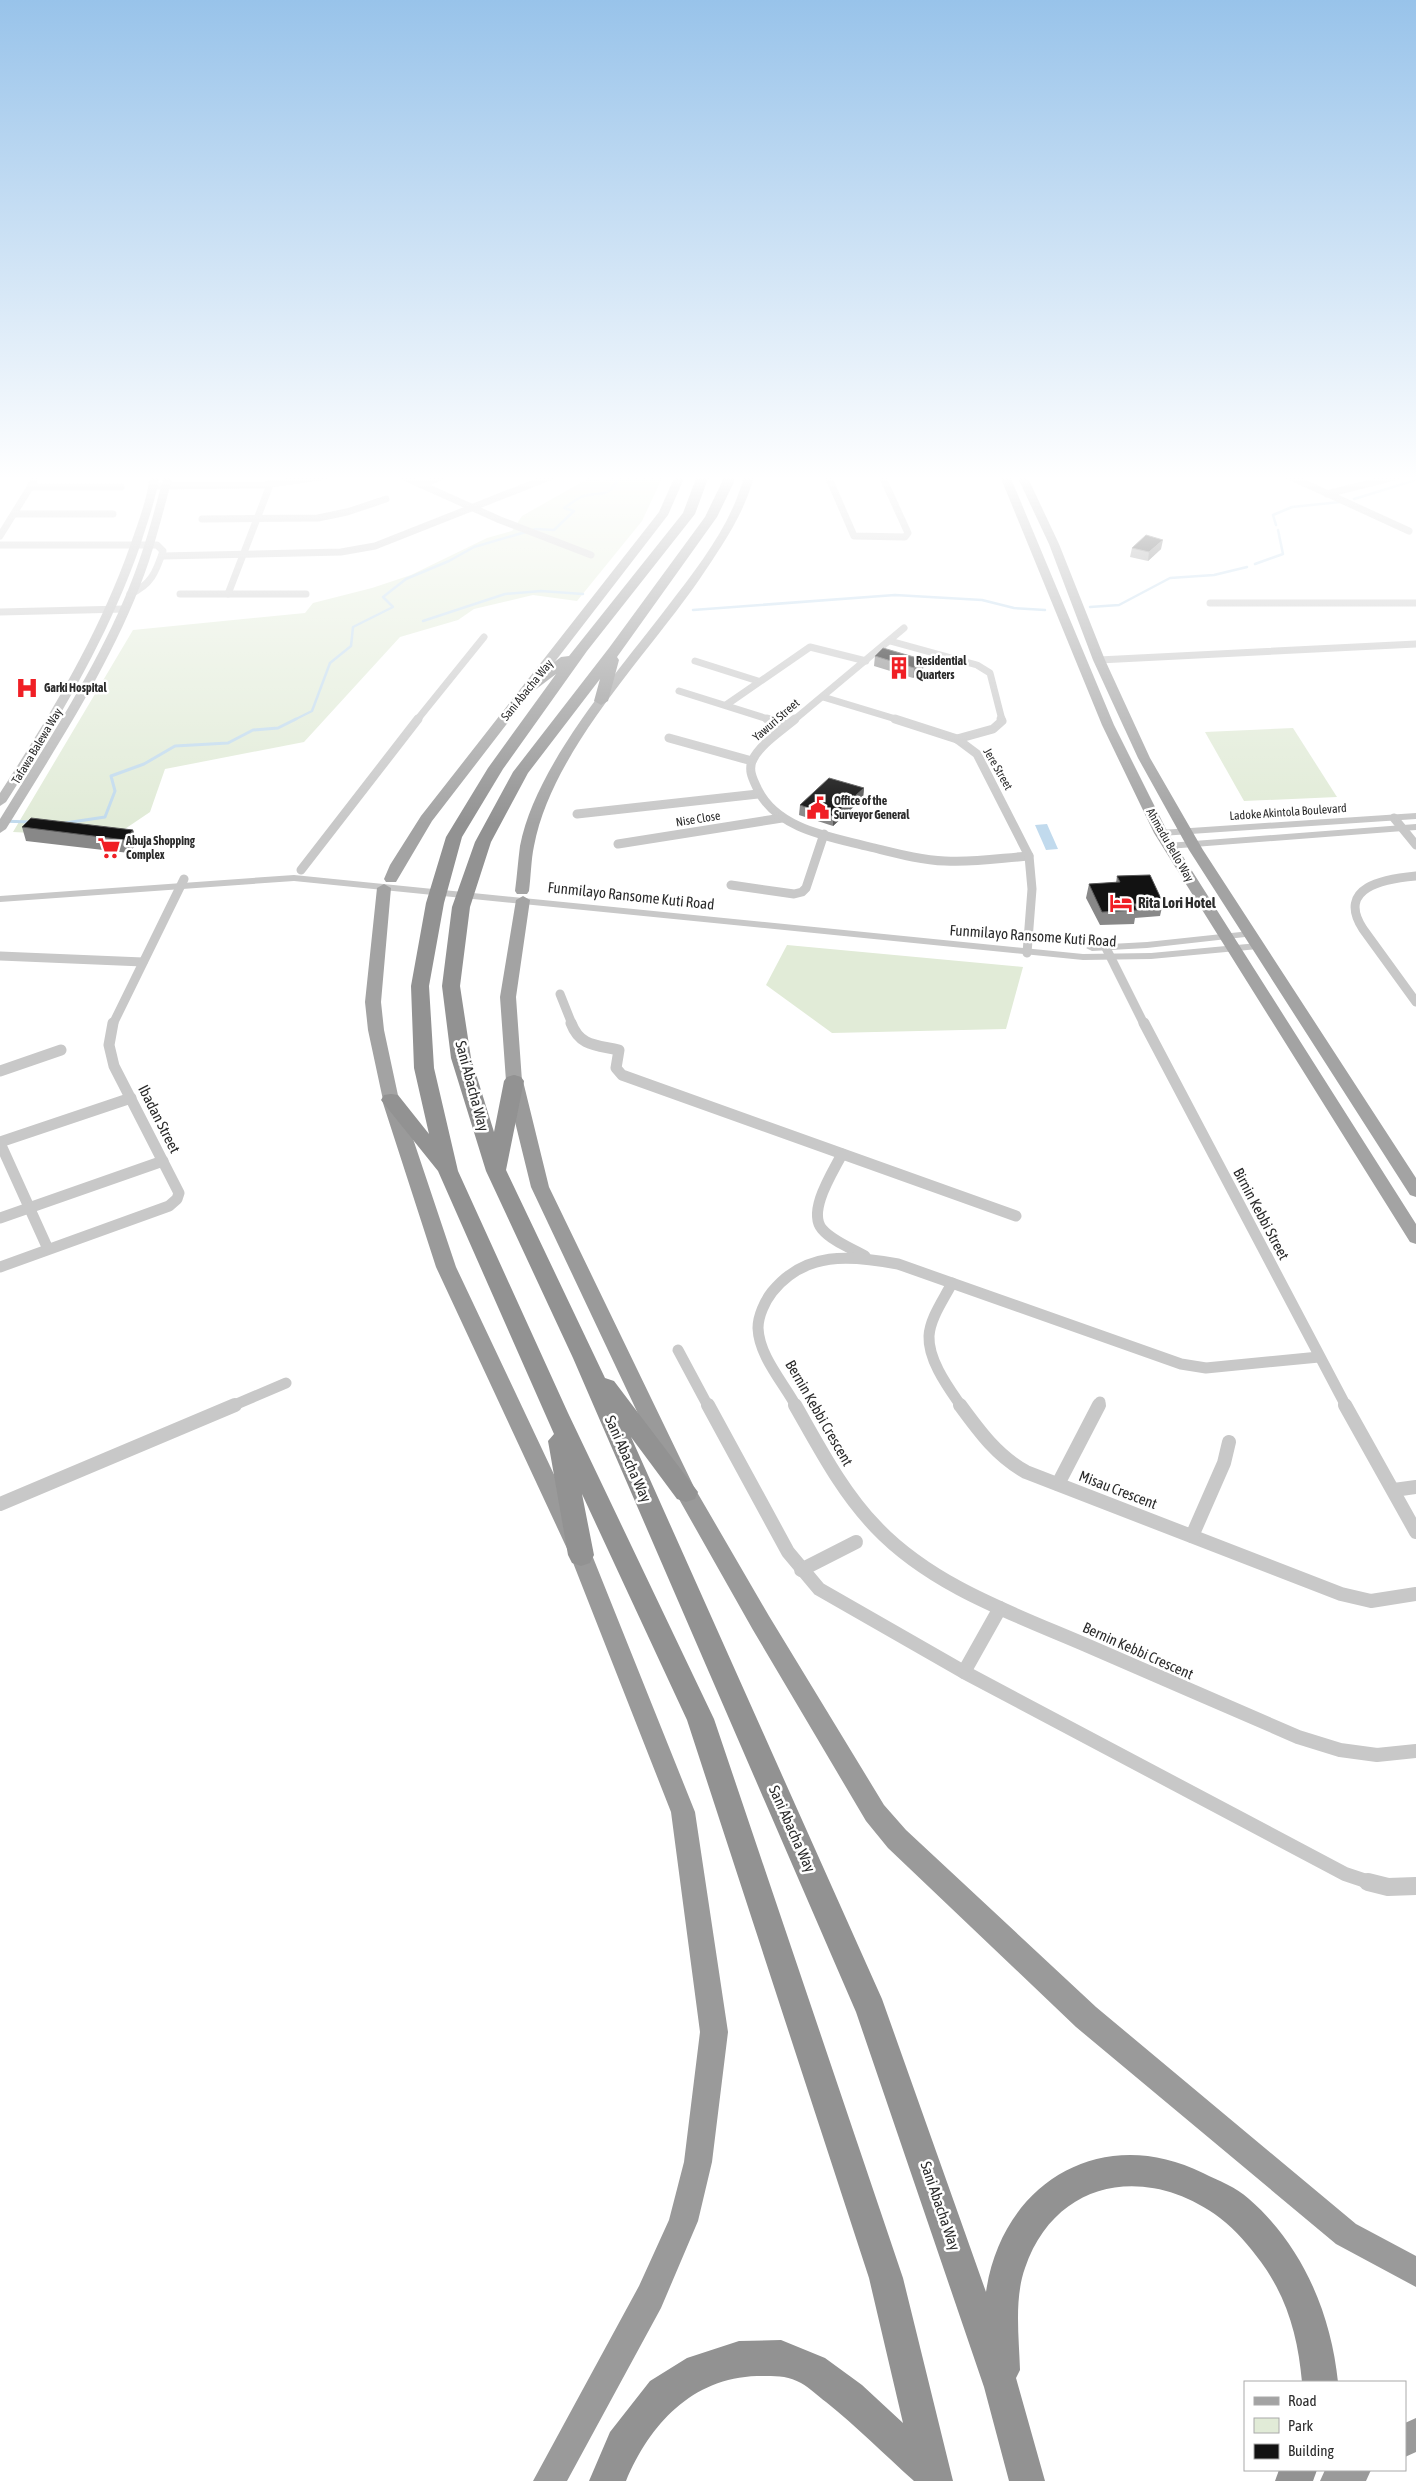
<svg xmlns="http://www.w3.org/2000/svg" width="1416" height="2481" font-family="'Asap Condensed',sans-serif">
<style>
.green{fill:#e1ebd7}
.water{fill:#c1daed}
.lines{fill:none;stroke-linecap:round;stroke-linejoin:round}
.stream-far1{stroke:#c1daed;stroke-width:2.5}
.stream{stroke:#c1daed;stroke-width:3}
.minor-far4{stroke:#c8c8c8;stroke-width:7}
.minor-far3{stroke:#c8c8c8;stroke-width:9}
.minor-far2{stroke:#c8c8c8;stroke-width:11}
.minor-far1{stroke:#c8c8c8;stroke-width:14}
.minor{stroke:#c8c8c8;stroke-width:18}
.tertiary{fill:#c8c8c8;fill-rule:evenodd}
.secondary{fill:#b5b5b5;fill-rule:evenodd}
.primary{fill:#a3a3a3;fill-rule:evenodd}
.trunk{fill:#9a9a9a;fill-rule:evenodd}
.motorway{fill:#929292;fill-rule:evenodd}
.wall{fill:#888}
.shaded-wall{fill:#595959}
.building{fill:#121212;stroke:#595959}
.labels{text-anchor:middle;stroke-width:5;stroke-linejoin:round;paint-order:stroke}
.far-poi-label{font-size:12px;font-weight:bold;fill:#2b2b2b;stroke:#fff;text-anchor:start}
.far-street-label{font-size:12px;fill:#2b2b2b;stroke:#fff}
.street-label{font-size:15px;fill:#2b2b2b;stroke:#fff}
.poi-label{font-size:15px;font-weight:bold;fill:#2b2b2b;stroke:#fff;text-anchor:start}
</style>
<rect width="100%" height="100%" fill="#fff"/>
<g class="green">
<path d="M607,476H663L642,521L577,601L533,595L474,609L458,620L400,637L304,742L165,769L150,812L113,837L13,832L133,630L305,613L313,603L372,588L411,575L487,538L512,531L522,516L589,478L604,481Z"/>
<path d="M1293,728L1337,797L1244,801L1205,732Z"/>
<path d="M787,945L1023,967L1006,1029L832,1033L766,985Z"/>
</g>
<path class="water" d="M1047,824L1058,849L1046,850L1035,825Z"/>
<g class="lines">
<g class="stream-far1">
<path d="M1354,499L1416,480"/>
<path d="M1276,525L1273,515L1292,507L1340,502"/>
<path d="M1255,564L1283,554L1278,530"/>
<path d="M1090,607L1119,605L1170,578L1214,575L1247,567"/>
<path d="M693,610L895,595L982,600L1014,608L1045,610"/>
<path d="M423,621L505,594L541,591L583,594"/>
<path d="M294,720L312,711L330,663L351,646L353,627L393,607L383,597L406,579L449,561L474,547L536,529L554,530L574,511L564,508C569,505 575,500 581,497C600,490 608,501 620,476"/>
</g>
<g class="stream">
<path d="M0,821L31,822"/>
<path d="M65,823L105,817L115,791L111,776L144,764L175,746L228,743L253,730L278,728L296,719"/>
</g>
<g class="minor-far4">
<path d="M402,476L500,520L591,555"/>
<path d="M828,476L854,536L905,537L908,533L882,476"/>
<path d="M1289,476L1409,531"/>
<path d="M421,485L443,476"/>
<path d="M154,486L263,485L327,476"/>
<path d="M30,487H121"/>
<path d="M1327,494L1398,476"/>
<path d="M14,514H113"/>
<path d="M202,519L318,518L347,512L386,499"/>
<path d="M0,536L37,476"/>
<path d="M0,545H157L163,551C156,572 151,585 130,594"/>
<path d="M162,556L341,552L375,546L552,476"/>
<path d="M180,594H306"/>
<path d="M228,594L270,485"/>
<path d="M1210,603H1416"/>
<path d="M0,612L124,609"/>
<path d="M890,641L977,665L990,673L1002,720"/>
<path d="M1099,660L1416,644"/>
<path d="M695,661L758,681"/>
<path d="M679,691L771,720"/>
<path d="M823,697L899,720"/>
<path d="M726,705L810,647L866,661"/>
<path d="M417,720L484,637"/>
<path d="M794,720L904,628"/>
</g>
<g class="minor-far3">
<path d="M767,719L787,725"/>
<path d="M795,719C781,731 760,744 752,761C748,772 754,781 758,790C778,830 832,837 870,847C895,853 920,860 945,861C973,863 1001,858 1029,856"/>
<path d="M895,719L957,739L977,754L1029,856L1032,889L1027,953"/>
<path d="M669,738L752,761"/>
<path d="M957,739L993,729L1002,721L1001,719"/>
<path d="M577,814L758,794"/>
<path d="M1394,818L1416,845"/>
<path d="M618,844L782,818"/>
<path d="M301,870L418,719"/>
<path d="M1416,876C1384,879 1336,887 1363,929L1416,1002"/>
<path d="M731,885L794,894L802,892L806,888L824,834"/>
<path d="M1106,948L1144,1024"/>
<path d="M0,956L143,962"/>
<path d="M560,994L572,1024"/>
<path d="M113,1024L184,879"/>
</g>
<g class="minor-far2">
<path d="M571,1023C580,1047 597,1045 619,1050L616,1068L622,1075L1016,1216"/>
<path d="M1144,1023L1346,1406"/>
<path d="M0,1071L61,1050"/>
<path d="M0,1142L131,1098"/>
<path d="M0,1143L48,1249"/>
<path d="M842,1154C833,1172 807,1211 822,1229C832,1241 851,1248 865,1256"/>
<path d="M0,1218L163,1161"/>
<path d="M0,1267L169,1206L177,1199L179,1193L114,1066L109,1045L113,1023"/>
<path d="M952,1283C944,1299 930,1318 929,1336C928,1360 948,1387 961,1406"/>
<path d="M678,1350L708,1406"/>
<path d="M232,1406L286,1383"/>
<path d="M796,1406C783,1382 759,1356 758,1328C758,1316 765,1301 772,1292C805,1251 850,1255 898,1264L1181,1364L1206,1368L1319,1357"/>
<path d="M1098,1406L1100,1402"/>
</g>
<g class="minor-far1">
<path d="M708,1405L788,1552L819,1589L964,1672L1345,1874L1372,1883"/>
<path d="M795,1405C819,1447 842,1492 876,1527C932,1586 1014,1614 1086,1645C1157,1676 1227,1706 1298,1737L1340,1750L1377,1755L1416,1751"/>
<path d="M960,1405C979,1431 997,1456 1026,1472L1341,1594L1371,1601L1416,1594"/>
<path d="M1345,1405L1416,1532"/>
<path d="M1058,1484L1099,1405"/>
<path d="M1394,1490L1416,1487"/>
<path d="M0,1504L235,1405"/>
<path d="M1192,1536L1224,1463L1229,1442"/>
<path d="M801,1570L856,1542"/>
<path d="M964,1672L1000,1608"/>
</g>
<path class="minor" d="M1368,1882L1388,1887L1416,1886"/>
<g class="tertiary">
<path d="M1416,813V819L1161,836L1156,833L1161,830Z"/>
<path d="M1416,824V830L1168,849L1163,846L1168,843Z"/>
<path d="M294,875L1083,954L1151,953L1258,943L1264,946L1258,949L1151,959L1083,960L294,881L0,902V896Z"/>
<path d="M1250,931L1254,932V936L1147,948L1092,951L1086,948L1092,945L1147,942Z"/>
</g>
<g class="secondary">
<path d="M150,476H159C156,500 147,523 140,546C108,638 58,721 6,802L0,806V793C51,714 99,634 130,546C138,523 147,500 150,476Z"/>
<path d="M164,476H173C165,504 158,533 149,561C117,656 58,744 6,829L0,833V819C51,736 107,653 139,561C149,533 156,504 164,476Z"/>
</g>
<g class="primary">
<path d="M675,476H685L668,515L432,821L396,882H386L384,879L390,865L421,816L659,512Z"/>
<path d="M744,476H754C744,515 721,547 699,580C645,658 552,751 534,846C531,860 531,876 529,891L527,894H517L515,891C517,876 518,861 520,846C536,764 618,672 668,606C698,567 732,524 744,476Z"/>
<path d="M1000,476H1010L1114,725L1168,833L1416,1224V1244L1410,1242L1154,833L1102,725Z"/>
<path d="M1017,476H1027L1059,544L1105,660L1150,758L1203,850L1416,1178V1197L1410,1195L1189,850L1138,758L1093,660L1049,544Z"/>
<path d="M384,884L391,888L381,1002L384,1030L399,1100L397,1104H385L383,1100L368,1030L365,1002L377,888Z"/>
<path d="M523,896L530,900L516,997L522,1081L520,1085H508L506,1081L500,997L516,900Z"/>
</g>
<g class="trunk">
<path d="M514,1075L520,1077L523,1081L549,1187L694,1487L769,1616L884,1805L906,1830L1096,2007L1356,2224L1416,2256V2287L1336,2244L1076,2027L888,1848L866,1821L753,1630L675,1492L531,1187L505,1081L508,1077Z"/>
<path d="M391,1094L397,1096L400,1100L456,1267L592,1555L695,1812L728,2032L712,2162L698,2221L661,2308L567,2481H533L639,2286L669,2220L684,2162L700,2032L671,1812L570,1555L436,1267L382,1100L385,1096Z"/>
<path d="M1416,2418V2452L1405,2457V2423Z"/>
<path d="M1325,2470H1371L1366,2481H1320Z"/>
</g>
<g class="motorway">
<path d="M697,476H709L695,514L587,651L503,769L462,837L444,903L429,986L434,1068L458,1171L568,1413L714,1719L903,2278L953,2481H914C885,2455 856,2426 826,2402C818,2396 810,2388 801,2383C787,2375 773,2376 757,2376C692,2378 650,2424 626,2481H589L610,2432L650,2381L687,2358L739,2341L781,2340L825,2358L862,2385L903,2423L869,2278L687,1720L582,1494L594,1555L590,1563L581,1566L572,1563L568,1555L548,1441L554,1434L438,1171L381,1100L384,1095L391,1094L398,1095L429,1134L414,1068L411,986L426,903L446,837L488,768L556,674L535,690H525L523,687L525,684L561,657L569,656L683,513Z"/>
<path d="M722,476H734V482L717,517L617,657L619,660L608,701L601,705L594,701L600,679L528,773L491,842L470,907L460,986L471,1058L494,1132L504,1081L507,1077L514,1075L521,1077L524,1081L506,1170L605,1378L614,1381L698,1492L695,1499L686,1502L677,1499L631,1437L882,1999L986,2292C1002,2182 1102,2123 1203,2173C1219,2181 1236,2187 1249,2199C1302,2245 1331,2313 1338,2382H1302C1298,2338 1288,2299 1261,2262C1249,2246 1236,2230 1220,2218C1148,2164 1056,2178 1025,2268C1014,2299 1019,2337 1020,2370L1016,2378L1045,2481H1009L984,2387L856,2012L573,1358L486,1171L451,1058L442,986L452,907L475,842L513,772L609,648L705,517L722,482Z"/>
<path d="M1279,2470H1317L1313,2481H1275Z"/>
</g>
</g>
<g class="wall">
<path d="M1132,548L1161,549L1148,561L1130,557Z"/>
<path d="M875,656L924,660L923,669L913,678L874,666Z"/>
<path d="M864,788L863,798L833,826L799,815L800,805Z"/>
<path d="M22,827L133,830L137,843L129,853L26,841Z"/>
<path d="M1117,876L1163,903L1160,916L1135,918L1134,924L1100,925L1086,898L1089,884L1116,883Z"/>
</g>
<g class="shaded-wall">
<path d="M1163,540L1161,549L1148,561L1149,552Z"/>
<path d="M924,660L923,669L913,678L914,668Z"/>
<path d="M864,788L863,798L833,826V816Z"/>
<path d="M133,830L137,843L129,853L125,840Z"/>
</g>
<g class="building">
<path d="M1146,535L1163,540L1149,552L1132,548Z"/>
<path d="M883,648L924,660L914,668L875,656Z"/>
<path d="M829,778L864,788L833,816L800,805Z"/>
<path d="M31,818L133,830L125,840L22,827Z"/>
<path d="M1150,875L1163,903L1134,904L1137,910L1102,912L1089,884L1120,882L1117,876Z"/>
</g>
<linearGradient id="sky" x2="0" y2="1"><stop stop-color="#98c3ea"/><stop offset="0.58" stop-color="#fff"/><stop offset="1" stop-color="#fff" stop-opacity="0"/></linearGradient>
<rect width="1416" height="824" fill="url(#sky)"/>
<defs>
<symbol id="building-bare" viewBox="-9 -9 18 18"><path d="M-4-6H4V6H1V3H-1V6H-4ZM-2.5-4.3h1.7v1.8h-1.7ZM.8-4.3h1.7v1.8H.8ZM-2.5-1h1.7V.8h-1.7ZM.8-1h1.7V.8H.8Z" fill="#f01f25" stroke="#fff" stroke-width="2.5" paint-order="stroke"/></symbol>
<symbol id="hospital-bare" viewBox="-9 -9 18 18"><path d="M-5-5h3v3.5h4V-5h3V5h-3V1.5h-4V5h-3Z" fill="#f01f25" stroke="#fff" stroke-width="2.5" paint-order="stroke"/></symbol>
<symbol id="civic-bare" viewBox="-9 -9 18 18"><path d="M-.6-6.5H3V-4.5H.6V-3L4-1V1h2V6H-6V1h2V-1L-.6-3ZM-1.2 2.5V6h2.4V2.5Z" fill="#f01f25" stroke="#fff" stroke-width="2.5" paint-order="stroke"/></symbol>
<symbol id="supermarket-bare" viewBox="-9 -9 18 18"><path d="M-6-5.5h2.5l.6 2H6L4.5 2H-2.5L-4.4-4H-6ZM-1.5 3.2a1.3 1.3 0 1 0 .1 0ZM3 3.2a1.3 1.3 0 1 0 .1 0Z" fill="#f01f25" stroke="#fff" stroke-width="2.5" paint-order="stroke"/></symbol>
<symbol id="hotel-bare" viewBox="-9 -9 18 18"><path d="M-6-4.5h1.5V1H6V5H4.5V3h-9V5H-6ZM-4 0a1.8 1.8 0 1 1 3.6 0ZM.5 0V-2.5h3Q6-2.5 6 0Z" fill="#f01f25" stroke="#fff" stroke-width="2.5" paint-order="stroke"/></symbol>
</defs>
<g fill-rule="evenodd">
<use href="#building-bare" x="883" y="652" width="32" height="32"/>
<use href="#hospital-bare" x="11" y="672" width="32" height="32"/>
<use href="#civic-bare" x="802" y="792" width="32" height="32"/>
<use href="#supermarket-bare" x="93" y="832" width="32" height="32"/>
<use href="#hotel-bare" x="1105" y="887" width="32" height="32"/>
</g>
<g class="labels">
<g class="far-poi-label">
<text x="916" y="665">Residential<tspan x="916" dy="14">Quarters</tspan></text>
<text x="44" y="692">Garki Hospital</text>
<text x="834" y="805">Office of the<tspan x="834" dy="14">Surveyor General</tspan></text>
<text x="126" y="845">Abuja Shopping<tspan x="126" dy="14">Complex</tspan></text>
</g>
<g class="far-street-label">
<text transform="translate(527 690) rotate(-51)" y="4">Sani Abacha Way</text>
<text transform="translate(776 720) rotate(-41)" y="4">Yawuri Street</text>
<text transform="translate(37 746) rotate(-59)" y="4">Tafawa Balewa Way</text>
<text transform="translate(998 769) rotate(60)" y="4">Jere Street</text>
<text transform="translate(1288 812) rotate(-4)" y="4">Ladoke Akintola Boulevard</text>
<text transform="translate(698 819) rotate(-9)" y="4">Nise Close</text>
<text transform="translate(1170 845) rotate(60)" y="4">Ahmadu Bello Way</text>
</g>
<g class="street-label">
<text transform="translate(631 896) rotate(6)" y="5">Funmilayo Ransome Kuti Road</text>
<text transform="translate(1033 936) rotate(4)" y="5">Funmilayo Ransome Kuti Road</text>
<text transform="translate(472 1086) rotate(75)" y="5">Sani Abacha Way</text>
<text transform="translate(159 1119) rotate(63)" y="5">Ibadan Street</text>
<text transform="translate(1261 1214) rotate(62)" y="5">Birnin Kebbi Street</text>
<text transform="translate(819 1413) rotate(60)" y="5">Bernin Kebbi Crescent</text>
<text transform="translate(628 1459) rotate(66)" y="5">Sani Abacha Way</text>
<text transform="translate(1118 1490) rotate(21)" y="5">Misau Crescent</text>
<text transform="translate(1138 1651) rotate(24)" y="5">Bernin Kebbi Crescent</text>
<text transform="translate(792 1829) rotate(66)" y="5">Sani Abacha Way</text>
<text transform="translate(940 2206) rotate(71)" y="5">Sani Abacha Way</text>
</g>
<g class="poi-label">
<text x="1138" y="908">Rita Lori Hotel</text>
</g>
</g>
<rect x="1244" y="2381" width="162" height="90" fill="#ffffff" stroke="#aaaaaa"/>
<rect x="1254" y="2397" width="25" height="8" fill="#a3a3a3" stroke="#aaaaaa"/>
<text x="1288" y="2406" font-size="15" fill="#2b2b2b">Road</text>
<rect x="1254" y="2418" width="25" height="15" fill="#e1ebd7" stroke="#aaaaaa"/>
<text x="1288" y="2431" font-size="15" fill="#2b2b2b">Park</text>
<rect x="1254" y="2444" width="25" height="15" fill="#121212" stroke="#aaaaaa"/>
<text x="1288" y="2456" font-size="15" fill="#2b2b2b">Building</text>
</svg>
